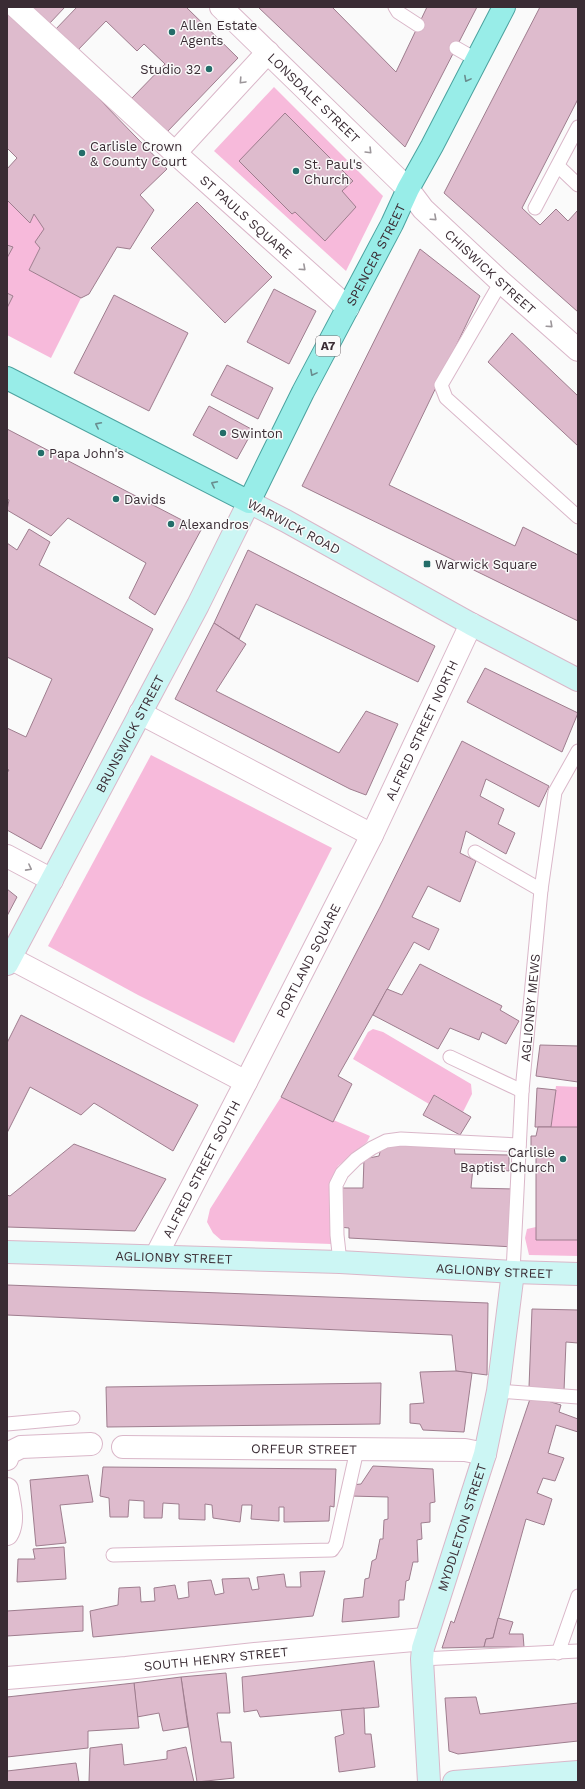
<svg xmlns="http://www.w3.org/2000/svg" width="585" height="1789" font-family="'Work Sans',sans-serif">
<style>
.green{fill:#f7badb}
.building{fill:#debbcd;stroke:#9e7d8e}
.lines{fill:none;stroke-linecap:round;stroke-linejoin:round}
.lane-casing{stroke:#dab7c9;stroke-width:15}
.street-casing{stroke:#dab7c9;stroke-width:24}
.secondary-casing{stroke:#dab7c9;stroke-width:24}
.primary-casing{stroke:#4ba29f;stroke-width:24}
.lane{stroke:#fff;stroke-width:13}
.street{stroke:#fff;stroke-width:22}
.secondary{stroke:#ccf6f4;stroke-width:22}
.primary{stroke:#98ede8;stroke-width:22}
.oneway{stroke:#698c8e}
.oneway2{stroke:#9c969a}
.poi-dot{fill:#236d69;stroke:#fafafa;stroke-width:1.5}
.labels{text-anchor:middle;stroke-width:3;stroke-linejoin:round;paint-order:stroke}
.shield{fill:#fafafa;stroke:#746a6f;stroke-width:1}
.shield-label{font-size:12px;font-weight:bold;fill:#3a2c34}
.poi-label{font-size:13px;fill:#3a2c34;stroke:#fafafa;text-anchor:start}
.street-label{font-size:13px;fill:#3a2c34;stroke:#fafafa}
</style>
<rect width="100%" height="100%" fill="#fafafa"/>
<g class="green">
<path d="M274,87L383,196L346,271L214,151Z"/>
<path d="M7,200L30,223L34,214L44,229L40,248L29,270L81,298L51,358L7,335Z"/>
<path d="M151,755L332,848L234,1043L138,995L48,946Z"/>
<path d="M373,1029L383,1032L471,1084L472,1094L463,1112L435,1095L429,1104L353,1059L368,1032Z"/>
<path d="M556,1086L578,1087V1127H551Z"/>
<path d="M281,1097L370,1136L367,1142L338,1166L334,1181V1217L331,1244L221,1240L213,1233L207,1222L210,1209Z"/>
<path d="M536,1227V1240H578V1256L529,1255L525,1238L527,1229Z"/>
</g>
<g class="building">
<path d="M7,7H10L167,169L140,195L154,210L130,249L117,247L89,294L81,298L29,270L40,248L35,242L44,229L34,214L30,223L7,200V169L17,158L7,148Z"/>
<path d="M31,7H65L49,24Z"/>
<path d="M77,7H186L238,58L167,132L132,98L165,64L144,44L137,51L106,21L76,52L54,31Z"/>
<path d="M258,7H332L396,72L427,7H477L405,147Z"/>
<path d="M540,7H578V99L522,208L540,225L556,209L568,221L578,210V312L444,193Z"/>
<path d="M285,113L353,181L342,191L356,207L325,241L295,212L292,214L239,161Z"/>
<path d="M197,202L272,277L225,323L151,248Z"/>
<path d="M7,245L13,247L7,258Z"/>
<path d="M420,249L480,296L389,485L515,546L523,527L578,555V621L302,486Z"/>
<path d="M274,289L316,311L289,364L247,342Z"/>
<path d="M7,293L13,296L7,308Z"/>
<path d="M114,295L188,333L149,411L74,373Z"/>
<path d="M512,333L578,396V446L488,362Z"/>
<path d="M227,365L273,388L258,419L211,395Z"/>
<path d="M209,406L253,430L237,459L193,435Z"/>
<path d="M7,429L201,530L155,615L129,598L146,563L68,518L51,536L7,510L9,500L7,499Z"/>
<path d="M29,529L50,542L39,565L153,629L41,849L7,830V773L9,770L7,769V728L26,737L52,679L7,657V543L17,550Z"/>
<path d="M248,550L435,646L418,682L256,604L239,639L214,623Z"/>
<path d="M214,623L246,644L216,691L339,753L366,711L398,724L366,795L350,789L175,699Z"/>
<path d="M485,668L578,713L562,752L467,702Z"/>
<path d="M462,741L549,786L539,807L486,779L480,796L504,809L498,824L515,833L506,854L466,831L460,853L476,861L460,902L428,886L412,917L439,929L429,950L414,942L338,1076L352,1084L333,1122L281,1097L380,907Z"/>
<path d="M7,889L17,897L7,916Z"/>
<path d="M420,964L502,1006L500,1010L519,1021L506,1044L482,1032L479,1040L450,1028L438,1049L373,1015L387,989L402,995Z"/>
<path d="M21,1015L198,1105L173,1151L94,1103L81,1115L30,1087L7,1133V1043Z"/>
<path d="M540,1045L578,1046V1082L536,1076Z"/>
<path d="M537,1088L556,1090L551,1127H535Z"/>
<path d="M434,1095L471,1117L460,1135L423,1115Z"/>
<path d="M538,1127H578V1240H536V1156H531V1136H536Z"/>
<path d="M74,1144L166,1179L135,1231L7,1227V1195L10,1196Z"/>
<path d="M382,1144L454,1146L455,1154L509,1155V1171L473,1167L471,1188L515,1189L514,1247L349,1238V1228L339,1227V1188H363L364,1159L379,1156Z"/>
<path d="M7,1285L488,1303L487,1375L456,1371L452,1335L7,1315Z"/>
<path d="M532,1309L578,1310V1343L566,1342L564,1391L529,1387Z"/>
<path d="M456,1371L472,1373L464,1432L423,1430L420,1424L410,1423V1404L424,1403L420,1372Z"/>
<path d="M381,1383L380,1424L107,1427L106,1387Z"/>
<path d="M531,1396L561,1405L559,1412L578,1419V1432L556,1425L548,1453L564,1458L555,1481L543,1478L537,1493L552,1499L544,1525L526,1519L493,1638L486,1639L484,1647L442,1648L451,1621L454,1623Z"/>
<path d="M373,1466L433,1469L435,1502L430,1503V1522L421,1523L422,1539L417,1540L418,1562H413L409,1580L406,1581L404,1600H399V1617L342,1622L344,1599L363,1597L365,1579L369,1578L372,1561L376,1559L380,1539H383L384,1520L388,1519V1497L350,1496L351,1485L361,1484Z"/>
<path d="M103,1467L336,1469L334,1507L330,1506L329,1521L284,1522V1507H279V1521L251,1519L252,1505H242L240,1522L213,1518L212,1505L205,1504V1520L179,1519V1504L163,1503L162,1518H144V1501L129,1500L128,1517H110L109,1498L100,1496Z"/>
<path d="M88,1475L93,1502L60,1505L66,1543L36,1546L30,1480Z"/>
<path d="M64,1547L66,1579L17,1582L18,1559H35L33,1549Z"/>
<path d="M325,1571L313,1616L93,1637L90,1611L118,1605L119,1588L140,1587L141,1602L155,1601L154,1588L175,1585L178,1599L189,1597L188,1582L211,1580L215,1595L224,1593L222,1579L249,1578L252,1590L259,1589L257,1577L284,1574L286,1587H301L300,1572Z"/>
<path d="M83,1606V1631L7,1636V1611Z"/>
<path d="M498,1618L513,1622L509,1634H523L524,1647H484L486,1639L493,1638Z"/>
<path d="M374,1661L379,1707L260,1717L257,1710L244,1712L242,1677Z"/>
<path d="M226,1673L230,1713H217L221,1742H231L234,1778L197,1782L181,1677Z"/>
<path d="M181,1677L188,1727L163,1731L159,1713L137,1717L134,1683Z"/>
<path d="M134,1683L139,1728L88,1731V1748L7,1757V1697Z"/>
<path d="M476,1697L480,1714L578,1703V1741L458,1754L449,1751L445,1698Z"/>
<path d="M364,1708L365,1734H371L375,1767L339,1772L335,1737L344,1734L341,1710Z"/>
<path d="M122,1744L124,1765L167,1759V1751L186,1747L194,1782H89L90,1748Z"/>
<path d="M76,1763L79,1782H7V1771Z"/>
</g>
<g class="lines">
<defs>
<g id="lane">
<path d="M395,7L398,12L418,25"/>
<path d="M456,48L477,60"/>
<path d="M558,166L578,185"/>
<path d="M535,208L578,127"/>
<path d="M501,282L441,385L446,398L578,517"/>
<path d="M475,852L541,890"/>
<path d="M450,1057L522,1091"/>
<path d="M340,1262L337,1235L336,1185L342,1173L356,1159L372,1148L386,1141L401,1139L519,1145"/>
<path id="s1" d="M513,1272L522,1091L541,890L555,792L578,751"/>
<path d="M498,1391L578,1397"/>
<path d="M7,1424L73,1418"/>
<path d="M113,1555L332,1550L336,1544L357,1450"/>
<path d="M558,1653L578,1596"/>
<path d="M422,1659L578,1651"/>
</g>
<g id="street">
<path d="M16,7L175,153"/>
<path id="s2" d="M221,7L408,189L423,209L501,282L578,350"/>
<path id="s3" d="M268,52L175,153L348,308"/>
<path id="s4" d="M372,835L471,624"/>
<path d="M7,856L52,880"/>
<path id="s5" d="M10,958L246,1082L372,835L140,713"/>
<path id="s6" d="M156,1256L246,1082"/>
<path id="s7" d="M123,1447L465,1450L485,1454"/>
<path d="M7,1459L9,1453L21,1447L91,1444"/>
<path d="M7,1489C9,1502 15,1521 7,1534"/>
<path id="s8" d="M7,1678L126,1668L255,1654L425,1639"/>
</g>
<g id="secondary">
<path id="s9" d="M7,964L198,605L249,502L286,521L471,624L578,680"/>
<path id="s10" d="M7,1252L340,1262L513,1272L578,1274"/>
<path id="s11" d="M429,1782L422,1659L423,1648L485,1454L498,1391L513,1272"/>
<path d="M454,1782L578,1772"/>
</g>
<g id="primary">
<path id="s12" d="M7,378L249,502L303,392L392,224L408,189L432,146L504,7"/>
</g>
</defs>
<use href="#lane" class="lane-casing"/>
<use href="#street" class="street-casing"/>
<use href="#secondary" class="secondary-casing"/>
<use href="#primary" class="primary-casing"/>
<use href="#lane" class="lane"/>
<use href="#street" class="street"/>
<use href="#secondary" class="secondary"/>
<use href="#primary" class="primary"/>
</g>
<defs><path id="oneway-chevron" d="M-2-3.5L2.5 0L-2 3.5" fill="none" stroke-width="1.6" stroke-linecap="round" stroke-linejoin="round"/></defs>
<g class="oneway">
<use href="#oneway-chevron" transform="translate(467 79) rotate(118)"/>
<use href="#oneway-chevron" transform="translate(313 373) rotate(118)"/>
<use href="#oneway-chevron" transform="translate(98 425) rotate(-153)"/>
<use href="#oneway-chevron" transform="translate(214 484) rotate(-153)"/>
</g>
<g class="oneway2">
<use href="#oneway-chevron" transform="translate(242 81) rotate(133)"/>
<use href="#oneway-chevron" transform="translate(369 151) rotate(45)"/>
<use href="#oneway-chevron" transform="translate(434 218) rotate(42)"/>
<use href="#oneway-chevron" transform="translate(303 268) rotate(42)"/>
<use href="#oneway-chevron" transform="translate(550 325) rotate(42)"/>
<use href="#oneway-chevron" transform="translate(29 868) rotate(28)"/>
</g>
<g class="poi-dot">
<circle cx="172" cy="32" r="4"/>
<circle cx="209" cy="69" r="4"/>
<circle cx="82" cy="153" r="4"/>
<circle cx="296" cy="171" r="4"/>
<circle cx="223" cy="433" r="4"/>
<circle cx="41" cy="453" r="4"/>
<circle cx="116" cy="499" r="4"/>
<circle cx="171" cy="524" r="4"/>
<rect x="423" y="560" width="8" height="8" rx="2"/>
<circle cx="563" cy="1159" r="4"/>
</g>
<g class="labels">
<rect class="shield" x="316" y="336" width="24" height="20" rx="3"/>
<g class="shield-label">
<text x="328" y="350">A7</text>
</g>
<g class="poi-label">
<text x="180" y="30">Allen Estate<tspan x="180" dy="15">Agents</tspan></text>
<text x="201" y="74" text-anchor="end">Studio 32</text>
<text x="90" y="151">Carlisle Crown<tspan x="90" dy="15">&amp; County Court</tspan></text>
<text x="304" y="169">St. Paul's<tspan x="304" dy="15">Church</tspan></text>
<text x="231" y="438">Swinton</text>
<text x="49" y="458">Papa John's</text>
<text x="124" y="504">Davids</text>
<text x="179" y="529">Alexandros</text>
<text x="435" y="569">Warwick Square</text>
<text x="555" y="1157" text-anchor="end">Carlisle<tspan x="555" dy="15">Baptist Church</tspan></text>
</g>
<g class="street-label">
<text dy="5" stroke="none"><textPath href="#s2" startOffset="130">LONSDALE STREET</textPath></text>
<text dy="5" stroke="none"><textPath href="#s3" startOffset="233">ST PAULS SQUARE</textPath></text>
<text dy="5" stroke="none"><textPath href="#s12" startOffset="550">SPENCER STREET</textPath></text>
<text dy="5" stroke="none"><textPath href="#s2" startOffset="378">CHISWICK STREET</textPath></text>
<text transform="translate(294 526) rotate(28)" y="5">WARWICK ROAD</text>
<text dy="5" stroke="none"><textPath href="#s4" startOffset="116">ALFRED STREET NORTH</textPath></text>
<text dy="5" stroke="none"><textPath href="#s9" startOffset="261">BRUNSWICK STREET</textPath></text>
<text dy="5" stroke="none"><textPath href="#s5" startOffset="403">PORTLAND SQUARE</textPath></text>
<text dy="5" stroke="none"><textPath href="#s1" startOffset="265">AGLIONBY MEWS</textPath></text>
<text dy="5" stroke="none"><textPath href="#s6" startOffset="98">ALFRED STREET SOUTH</textPath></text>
<text dy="5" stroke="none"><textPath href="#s10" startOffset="167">AGLIONBY STREET</textPath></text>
<text dy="5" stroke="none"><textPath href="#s10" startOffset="488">AGLIONBY STREET</textPath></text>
<text dy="5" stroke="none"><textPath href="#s7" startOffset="181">ORFEUR STREET</textPath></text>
<text dy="5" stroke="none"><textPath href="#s11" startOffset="261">MYDDLETON STREET</textPath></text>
<text dy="5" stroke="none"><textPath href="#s8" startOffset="210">SOUTH HENRY STREET</textPath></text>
</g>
</g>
<rect width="585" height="1789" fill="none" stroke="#3a2c34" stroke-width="16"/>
</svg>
